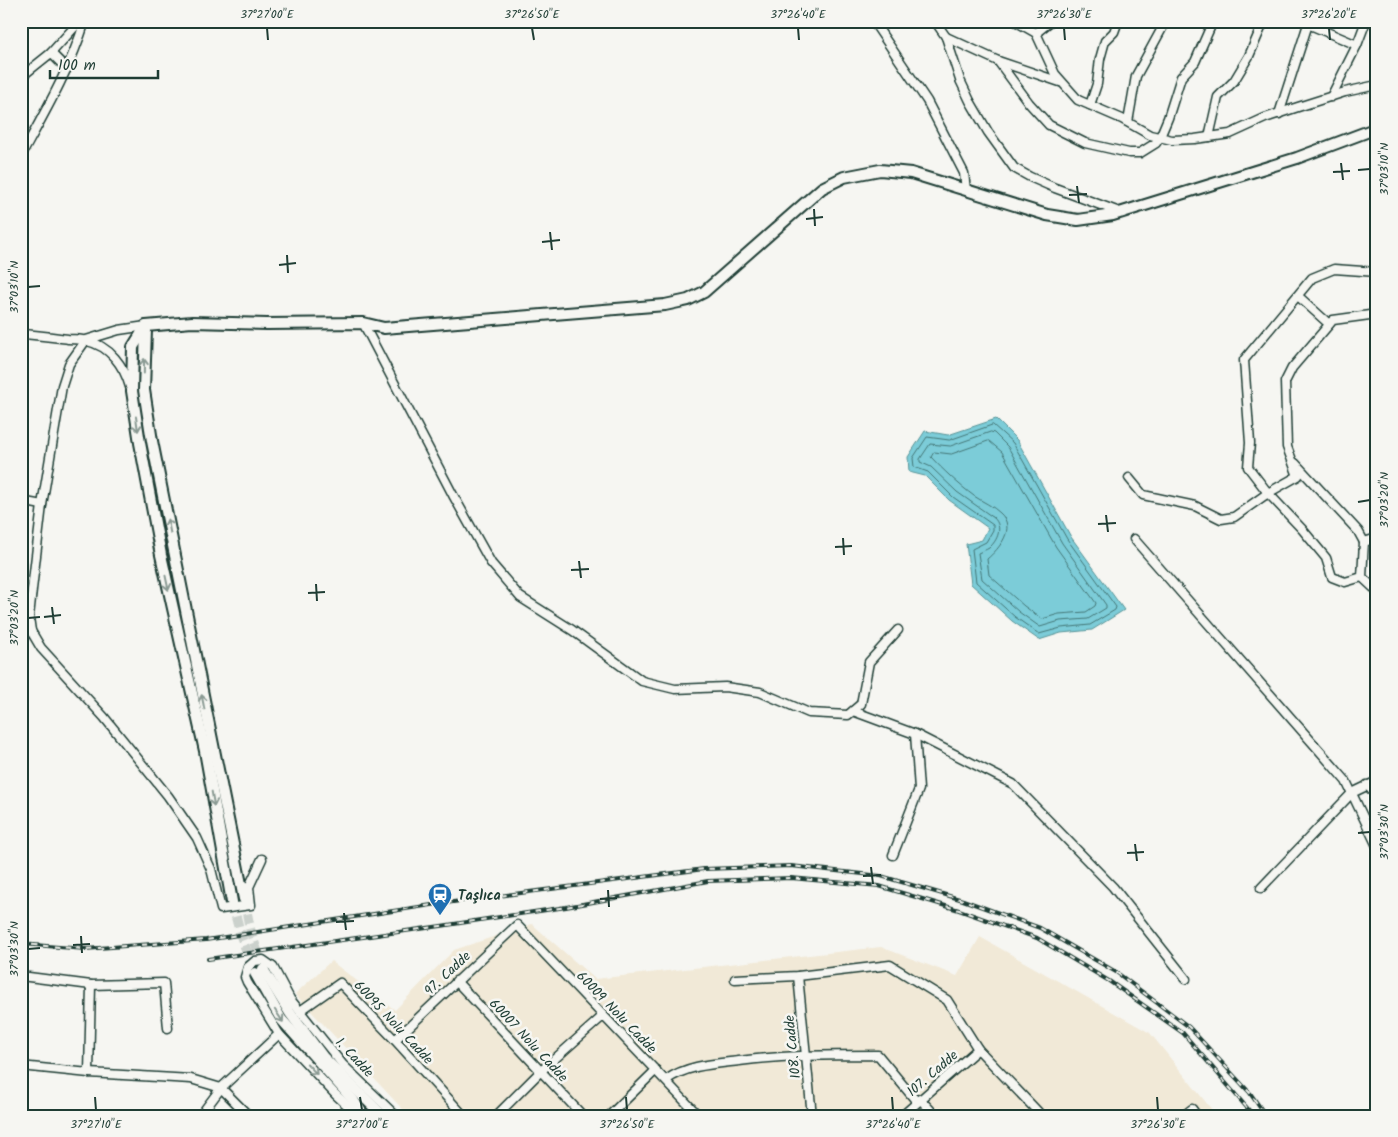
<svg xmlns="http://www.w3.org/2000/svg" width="1398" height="1137" font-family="Kalam,sans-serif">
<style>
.built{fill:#f1e9d7}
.water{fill:#7cccd8;stroke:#579396}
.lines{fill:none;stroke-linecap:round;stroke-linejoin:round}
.shore{stroke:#447676;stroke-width:1}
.major-tunnel{stroke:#cbd1cc;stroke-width:10;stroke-dasharray:10 5;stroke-linecap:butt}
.minor-casing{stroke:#1f3d34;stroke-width:11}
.major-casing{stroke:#1f3d34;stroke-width:14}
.minor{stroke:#f6f6f2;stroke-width:8}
.major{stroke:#f6f6f2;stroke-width:10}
.rail-casing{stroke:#1f3d34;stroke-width:4}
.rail{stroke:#f6f6f2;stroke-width:2;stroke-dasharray:5.5;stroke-linecap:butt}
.oneway{stroke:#8a9a93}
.ticks{fill:none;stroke:#1f3d34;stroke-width:2}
.labels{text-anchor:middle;stroke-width:5;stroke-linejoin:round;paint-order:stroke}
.poi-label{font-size:14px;font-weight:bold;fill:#1f3d34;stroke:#f6f6f2;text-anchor:start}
.street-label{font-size:14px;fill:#1f3d34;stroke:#f6f6f2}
.neatline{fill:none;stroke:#1f3d34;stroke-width:2}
.ticks-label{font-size:12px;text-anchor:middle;fill:#1f3d34}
</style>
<rect width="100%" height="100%" fill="#f6f6f2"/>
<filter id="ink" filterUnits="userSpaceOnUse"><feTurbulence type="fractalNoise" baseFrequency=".02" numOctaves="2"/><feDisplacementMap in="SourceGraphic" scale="10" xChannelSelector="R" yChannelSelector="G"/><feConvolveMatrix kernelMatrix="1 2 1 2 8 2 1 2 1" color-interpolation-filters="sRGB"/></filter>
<g filter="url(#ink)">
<path class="built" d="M532,924L595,979L881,947L957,976L980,937L1150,1033L1217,1116H409L295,994L331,961L395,1010L454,950Z"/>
<path class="water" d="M996,419L1017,440L1071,537L1124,610L1092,630L1061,633L1039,640L1012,621L971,584L966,544L982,540L988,528L949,500L925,476L909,472L908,457L925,431L948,435Z"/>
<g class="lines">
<g class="shore">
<path d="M993,425L1013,443L1067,539L1116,607L1115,610L1090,625L1061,628L1039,634L1015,617L976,582L972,549L986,542L993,530V525L953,497L928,472L914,467L913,458L927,437L949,440Z"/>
<path d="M991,432L994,433L1008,447L1062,543L1106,605V608L1088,619L1060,621L1040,627L1019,612L982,579L978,553C982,551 986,550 989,548C998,540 1003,527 994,518L957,492L931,467L920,462V459L930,444L950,446Z"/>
<path d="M989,441L1002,452L1056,547L1096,603L1095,606L1086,612L1059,614L1042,619L1024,606L989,575L987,559C999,549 1017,528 1000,513C993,506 983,502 974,496C959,485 943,470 931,457L934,452L951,454Z"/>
</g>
<g class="major-tunnel">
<path d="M244,899L251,933L263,968"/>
<path d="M232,902L241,936L255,973"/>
</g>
<defs>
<g id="minor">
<path d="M873,21L927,101L964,173L966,190"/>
<path d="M935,21L946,37L960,80L970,101L988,132L1014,168L1030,177L1055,188L1122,213"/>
<path d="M1015,21L1036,33L1055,74L1078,100L1122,119L1150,135L1172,140L1195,139L1230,134L1265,118L1298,107L1345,92L1377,85"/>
<path d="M1187,21H1193"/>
<path d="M1036,33L1051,21"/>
<path d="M946,37L998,61L1029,103L1049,125L1085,143L1129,153H1140L1156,143L1160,137L1168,118L1181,77L1195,62L1213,21"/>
<path d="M51,53L67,69"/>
<path d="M998,61L1060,82"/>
<path d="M21,77L51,53L80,21"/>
<path d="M1331,97L1357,45L1366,21"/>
<path d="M1090,105L1097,84L1100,59L1105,41L1114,32L1118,21"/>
<path d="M1279,114L1308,24L1357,45"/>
<path d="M1128,122L1136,76L1166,21"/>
<path d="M1209,137L1218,97L1234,81L1249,56L1264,21"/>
<path d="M21,156C45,112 70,69 85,21"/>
<path d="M1377,272L1334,269L1312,278L1244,360L1250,443L1248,467L1268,493L1298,476L1287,447L1285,382L1292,368L1333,320L1377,314"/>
<path d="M1298,296L1329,324"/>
<path d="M363,323L453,495L491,563L520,597L572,630L642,681L675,689L725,687L760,692L809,713L848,715L861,704L869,662L898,630"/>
<path d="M146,326L119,330L86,340L69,364L62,386L42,505L31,598L29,617L31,631L41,648L104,717L168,796L197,838L211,869L221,909L251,905L249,887L262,859"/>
<path d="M21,334C37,335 52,337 68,339C74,339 81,339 87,341C110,346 124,366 130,387"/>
<path d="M1295,463L1358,531L1364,542L1377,538"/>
<path d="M1129,478L1143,495L1195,506L1221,519L1234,517L1268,493L1302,529L1326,558L1332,577L1345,582L1362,577"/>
<path d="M21,501L42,505"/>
<path d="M1134,539L1346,781L1377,846"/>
<path d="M1364,542L1362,577L1377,591"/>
<path d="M21,627L31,631"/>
<path d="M853,711L915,734L919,789L893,855"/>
<path d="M915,734L1013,784L1113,887L1186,979"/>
<path d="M1367,785L1377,796"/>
<path d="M1261,888L1352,793L1377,781"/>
<path d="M21,976L91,985L164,983L168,1028"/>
<path d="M798,976L812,1116"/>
<path d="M735,979L798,976L890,965L947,1000L978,1049L1042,1116"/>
<path d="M456,981L583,1116"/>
<path d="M300,1011L340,983L395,1040L464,1116"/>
<path d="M395,1040L517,925L699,1116"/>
<path d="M21,1066L89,1073L191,1079L221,1088L249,1116"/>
<path d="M89,1073L91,985"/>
<path d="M666,1080C688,1065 713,1064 739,1061C785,1055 831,1055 878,1055L917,1102"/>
<path d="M920,1099L936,1116"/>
<path d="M200,1116L221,1088L279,1034"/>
<path d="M359,1116L336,1095L279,1034L247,982L245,977L248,967L255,961L263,960L273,967L290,999L343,1065L396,1116"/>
<path d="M496,1116L541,1071L603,1016"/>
<path d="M609,1116L656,1070"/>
<path d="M902,1116L978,1049"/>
<path d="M1183,1116L1192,1109L1197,1116"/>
</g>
<g id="major">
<path d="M146,326L192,322L267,324L363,323L384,328L665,305L688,300L704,292L822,188L844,177L880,170L911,173L1047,215L1078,220L1113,215L1297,158L1377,128"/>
<path d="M146,326L133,347L132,391L140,443L161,555L205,751L232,902"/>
<path d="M146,330L144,390L152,441L244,899"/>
<path d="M263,969L290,1013L323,1057L383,1116"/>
<path d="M255,973L281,1019L353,1100L364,1116"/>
</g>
</defs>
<use href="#minor" class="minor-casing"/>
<use href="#major" class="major-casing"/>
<use href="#minor" class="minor"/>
<use href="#major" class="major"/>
<defs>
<g id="rail">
<path d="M21,944L85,949L206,940L438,904L704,869L791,866L881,876L963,900L1040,928L1116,972L1189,1027L1250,1093L1266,1116"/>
<path d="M208,959L441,926L566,907L708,881L791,878L879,886L959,910L1037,938L1109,981L1183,1033L1254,1116"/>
</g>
</defs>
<use href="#rail" class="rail-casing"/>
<use href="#rail" class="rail"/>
</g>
<defs><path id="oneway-shaft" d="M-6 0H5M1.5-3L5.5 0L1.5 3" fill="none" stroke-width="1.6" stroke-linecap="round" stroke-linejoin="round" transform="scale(1.25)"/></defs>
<g class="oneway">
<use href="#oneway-shaft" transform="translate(144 366) rotate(-89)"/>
<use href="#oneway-shaft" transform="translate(137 424) rotate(82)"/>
<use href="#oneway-shaft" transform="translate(169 526) rotate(-101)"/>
<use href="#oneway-shaft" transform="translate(167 583) rotate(78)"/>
<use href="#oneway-shaft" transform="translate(203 702) rotate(-101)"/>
<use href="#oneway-shaft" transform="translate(213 799) rotate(80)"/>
<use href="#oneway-shaft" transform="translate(279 1016) rotate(56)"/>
<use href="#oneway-shaft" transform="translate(312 1069) rotate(47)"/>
</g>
</g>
<path class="ticks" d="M267,28L268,40M532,28L534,40M798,28L799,40M1064,28L1065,40M1329,28L1330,40M1341,163L1343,180M1358,170L1370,169M1333,172L1350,171M1077,186L1079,203M1069,195L1087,194M814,209L815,226M806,219L823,217M550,232L552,250M542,242L560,240M287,255L288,273M279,265L296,263M28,287L40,286M1358,502L1370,500M1106,515L1108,532M1098,524L1116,523M843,538L844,555M835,547L852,546M579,561L581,578M571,570L589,569M316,584L317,601M308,593L325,592M52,607L54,624M44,617L61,615M28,618L40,617M1358,833L1370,832M1135,844L1137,861M1127,853L1144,852M871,867L873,884M863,876L881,875M608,890L609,907M600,899L617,898M344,913L346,930M336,922L354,921M81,936L82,953M73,945L90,944M28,949L40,948M95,1097L96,1110M360,1097L362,1110M626,1097L627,1110M892,1097L893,1110M1157,1097L1158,1110"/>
<defs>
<symbol id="station-pin" viewBox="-11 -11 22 30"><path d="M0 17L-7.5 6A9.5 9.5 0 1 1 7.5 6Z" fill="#1f6fb2" stroke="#f6f6f2"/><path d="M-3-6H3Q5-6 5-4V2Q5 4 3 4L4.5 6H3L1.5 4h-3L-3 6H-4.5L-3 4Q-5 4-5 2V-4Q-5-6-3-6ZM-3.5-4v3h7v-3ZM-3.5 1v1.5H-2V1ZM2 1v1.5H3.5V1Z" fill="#fff"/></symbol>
</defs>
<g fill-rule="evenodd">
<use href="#station-pin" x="426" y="881" width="28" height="38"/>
</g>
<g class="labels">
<g class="poi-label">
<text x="458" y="900">Taşlıca</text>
</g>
<g class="street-label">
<text transform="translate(447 973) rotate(-43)" y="5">97. Cadde</text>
<text transform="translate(617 1012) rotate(46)" y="5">60009 Nolu Cadde</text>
<text transform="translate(394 1022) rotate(47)" y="5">60095 Nolu Cadde</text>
<text transform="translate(529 1040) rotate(47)" y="5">60007 Nolu Cadde</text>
<text transform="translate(792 1047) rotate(-96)" y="5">108. Cadde</text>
<text transform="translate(355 1057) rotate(47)" y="5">1. Cadde</text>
<text transform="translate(932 1073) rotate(-41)" y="5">107. Cadde</text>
</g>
</g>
<rect width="1398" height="1137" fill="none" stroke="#f6f6f2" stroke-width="55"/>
<path d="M50 70v8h108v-8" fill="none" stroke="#1f3d34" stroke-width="2.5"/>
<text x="58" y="70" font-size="15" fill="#1f3d34" stroke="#f6f6f2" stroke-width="4" paint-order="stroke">100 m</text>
<rect x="28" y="28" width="1342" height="1082" class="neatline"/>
<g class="ticks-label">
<text x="267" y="18">37°27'00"E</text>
<text x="532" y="18">37°26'50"E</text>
<text x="798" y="18">37°26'40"E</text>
<text x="1064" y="18">37°26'30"E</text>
<text x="1329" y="18">37°26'20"E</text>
<text transform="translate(1384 169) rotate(-90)" y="4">37°03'10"N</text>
<text transform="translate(14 287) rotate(-90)" y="4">37°03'10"N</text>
<text transform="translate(1384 500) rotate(-90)" y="4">37°03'20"N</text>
<text transform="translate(14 618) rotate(-90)" y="4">37°03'20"N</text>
<text transform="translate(1384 832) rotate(-90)" y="4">37°03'30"N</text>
<text transform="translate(14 949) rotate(-90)" y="4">37°03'30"N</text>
<text x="96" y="1128">37°27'10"E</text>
<text x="362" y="1128">37°27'00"E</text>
<text x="627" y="1128">37°26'50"E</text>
<text x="893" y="1128">37°26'40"E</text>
<text x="1158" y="1128">37°26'30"E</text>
</g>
</svg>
